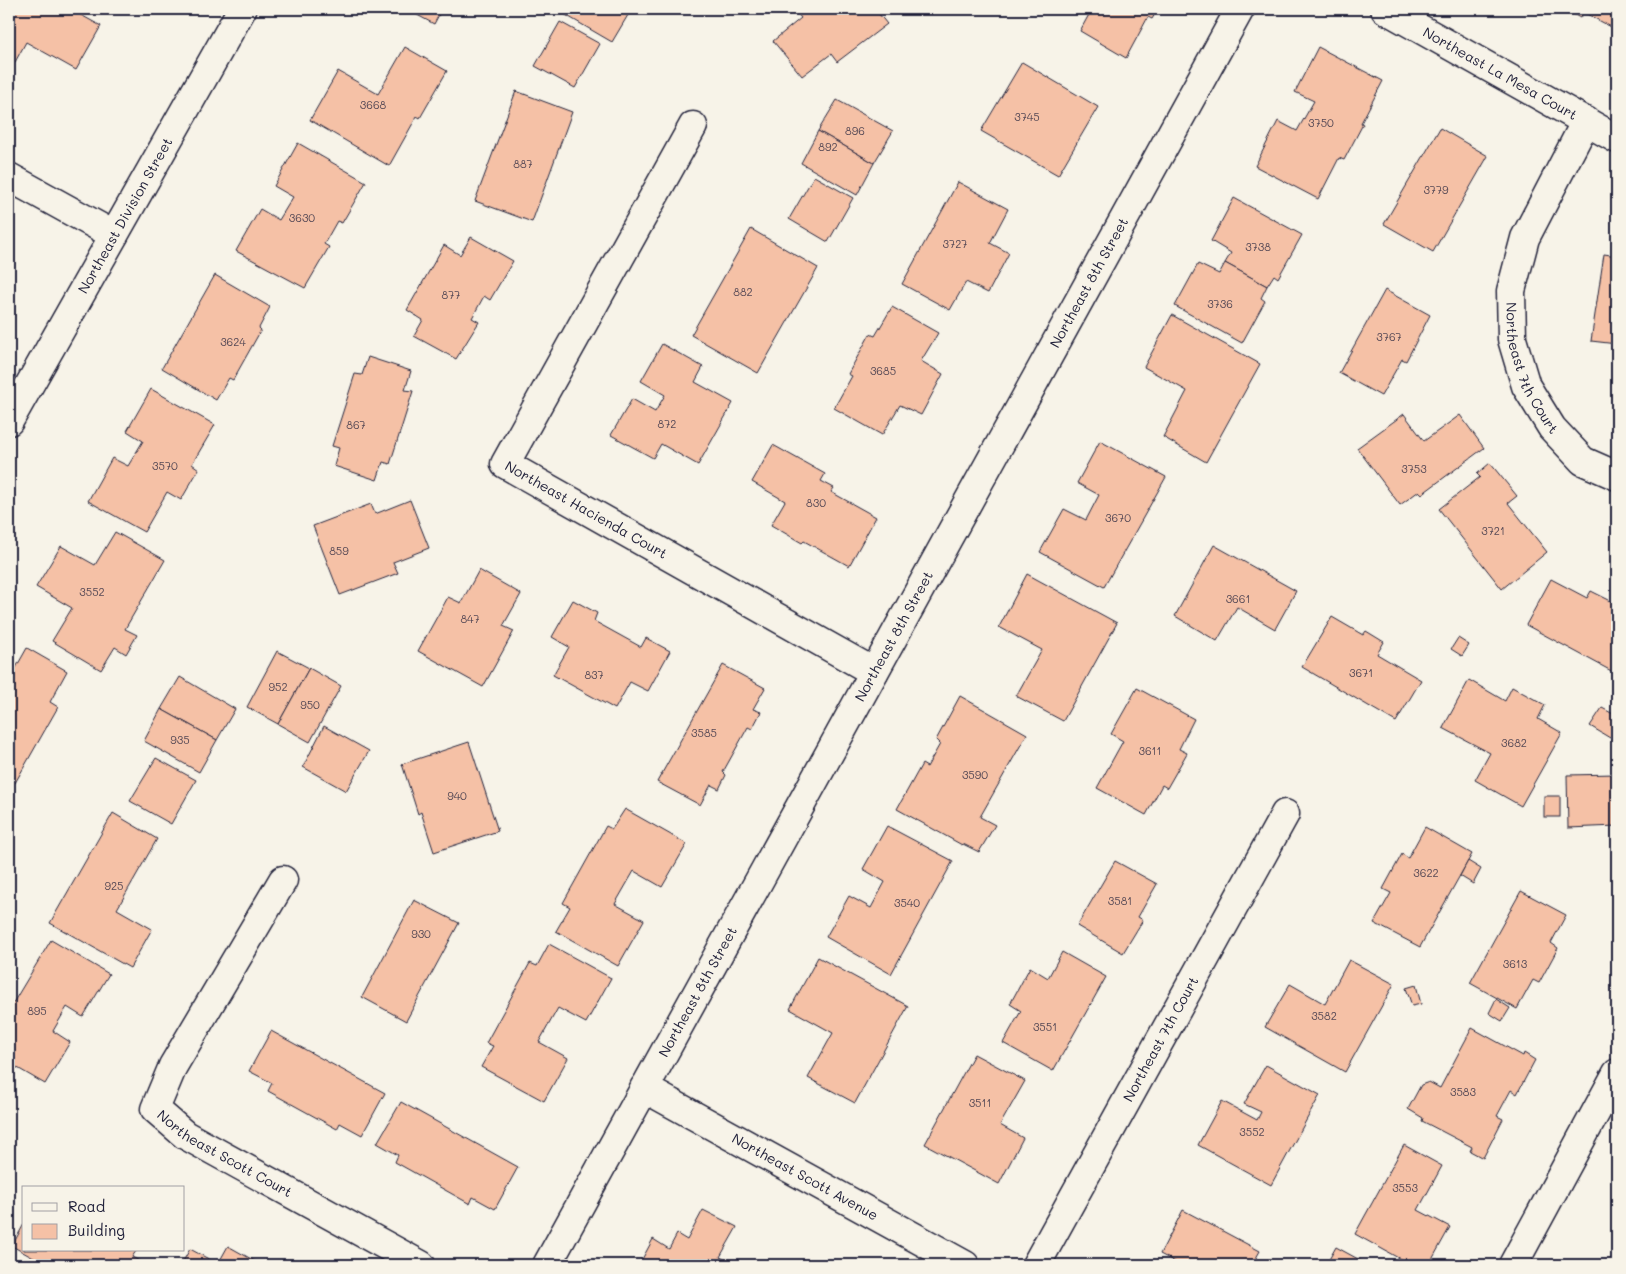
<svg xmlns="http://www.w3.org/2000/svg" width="1626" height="1274" font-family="Mali,sans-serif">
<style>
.building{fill:#f5c1a6;stroke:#22223b}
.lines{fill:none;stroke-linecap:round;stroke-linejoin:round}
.street-casing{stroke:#22223b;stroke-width:31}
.secondary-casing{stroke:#22223b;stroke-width:31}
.street{stroke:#f7f3e8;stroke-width:28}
.secondary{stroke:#f7f3e8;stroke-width:28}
.labels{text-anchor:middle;stroke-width:4.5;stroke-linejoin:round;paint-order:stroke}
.number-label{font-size:11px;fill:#574a56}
.street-label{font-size:14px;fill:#22223b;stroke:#f7f3e8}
</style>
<rect width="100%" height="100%" fill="#f7f3e8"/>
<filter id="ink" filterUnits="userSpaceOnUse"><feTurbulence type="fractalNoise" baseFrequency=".02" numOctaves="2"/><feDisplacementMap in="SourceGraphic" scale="10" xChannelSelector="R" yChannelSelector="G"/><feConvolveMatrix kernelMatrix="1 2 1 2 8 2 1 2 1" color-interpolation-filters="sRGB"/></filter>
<g filter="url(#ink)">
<g class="building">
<path d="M9,9H70L101,26L76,70L26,42L9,73Z"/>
<path d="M406,9H442L434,24Z"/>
<path d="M558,9H628L631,10L612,42L557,10Z"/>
<path d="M693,9H735L734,13Z"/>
<path d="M794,9H875L887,24L837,62L831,54L802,76L773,41L801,18Z"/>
<path d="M1092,9H1158L1152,19L1148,17L1126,58L1080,31Z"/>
<path d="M1564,9H1617V30L1583,12L1580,18Z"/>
<path d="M560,22L600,44L575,88L535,66Z"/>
<path d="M405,47L447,71L420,118L417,116L389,166L310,120L338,71L378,94Z"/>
<path d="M1318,47L1383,81L1361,123L1363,124L1344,160L1339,158L1318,199L1255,166L1278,121L1297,131L1314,101L1295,92Z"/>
<path d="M1022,62L1098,107L1058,175L981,131Z"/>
<path d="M516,91L572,112L532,222L475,201Z"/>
<path d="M837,100L893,131L874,163L818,131Z"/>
<path d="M1440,128L1488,156L1433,252L1384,224Z"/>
<path d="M818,131L874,163L857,195L801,163Z"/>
<path d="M298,143L366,182L342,223L337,221L324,244L329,247L305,288L236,251L260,209L279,220L293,197L274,186Z"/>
<path d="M814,176L853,198L828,242L789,219Z"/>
<path d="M958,182L1008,209L990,243L1009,253L988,293L966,282L950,310L902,284Z"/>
<path d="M1234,198L1302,235L1278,278L1274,275L1267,286L1225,263L1231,253L1211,241Z"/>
<path d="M751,229L818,268L758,373L691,335Z"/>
<path d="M471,237L513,261L490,300L484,296L472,318L479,322L456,359L414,336L423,320L407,310L444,245L460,255Z"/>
<path d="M1604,254L1617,256V344L1591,341Z"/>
<path d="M1225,263L1267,286L1261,298L1265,301L1242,343L1175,306L1198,264L1219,274Z"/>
<path d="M215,275L270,307L259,328L261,330L233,380L229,378L216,400L162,368Z"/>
<path d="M1385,290L1430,315L1406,361L1402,359L1381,396L1339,373Z"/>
<path d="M892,307L938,333L921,361L943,374L921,415L900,405L882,435L834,408L852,376L848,374L870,334L875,336Z"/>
<path d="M1172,315L1260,364L1206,462L1163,437L1187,391L1144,367Z"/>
<path d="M662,344L703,367L695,382L733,403L698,465L661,444L653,458L611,435L632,399L655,412L665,395L641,381Z"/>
<path d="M368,357L411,371L405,390L413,391L390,464L383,462L377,480L334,466L339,448L332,446L355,374L362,375Z"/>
<path d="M151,389L215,425L192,464L199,469L181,500L167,492L144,532L88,501L112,458L128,466L143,441L127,431Z"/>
<path d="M1404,414L1424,441L1460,415L1484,448L1422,494L1419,491L1400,505L1357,448Z"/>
<path d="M1100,441L1166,477L1104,587L1040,552L1064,509L1086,520L1099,495L1077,483Z"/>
<path d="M773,445L825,474L821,481L834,488L831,492L876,517L849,566L804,541L802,543L771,525L785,501L752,482Z"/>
<path d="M1490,463L1517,496L1508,503L1547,552L1502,589L1439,509L1480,477L1477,474Z"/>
<path d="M410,500L429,548L393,562L398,573L340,595L313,526L371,504L375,514Z"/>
<path d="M115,532L165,560L125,629L137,635L126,654L115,647L101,670L52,641L72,608L36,587L61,546L95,565Z"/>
<path d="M1214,545L1296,591L1275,629L1237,607L1217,641L1175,616Z"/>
<path d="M479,570L521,594L503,626L514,631L483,687L418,651L448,597L461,603Z"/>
<path d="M1027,574L1117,623L1063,721L1016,696L1042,650L999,627Z"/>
<path d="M1551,579L1587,598L1591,591L1615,603L1617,599V674L1526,625Z"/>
<path d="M573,600L597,613L594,621L641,647L646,638L670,651L648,691L630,682L615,709L553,675L569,647L552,637Z"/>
<path d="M1332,617L1363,635L1366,631L1384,642L1377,654L1421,680L1396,722L1302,667Z"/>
<path d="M1458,638L1469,645L1462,656L1451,649Z"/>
<path d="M27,648L67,671L50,702L58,707L15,783L9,780V680Z"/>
<path d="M277,651L309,668L278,724L247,707Z"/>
<path d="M723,665L765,688L753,709L761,712L752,729L748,727L723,772L726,775L719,789L711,785L700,805L657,782Z"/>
<path d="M309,668L341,686L310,742L278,724Z"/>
<path d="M180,677L235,709L217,740L161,709Z"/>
<path d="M1469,680L1505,701L1512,687L1545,705L1538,719L1562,733L1521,806L1475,780L1490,753L1443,728Z"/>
<path d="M1137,688L1194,719L1179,749L1187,753L1167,788L1162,785L1146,815L1097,788L1123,741L1111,734Z"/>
<path d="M960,696L1027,734L980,817L995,825L979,852L963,844L962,845L897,809L922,764L927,767L940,744L936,740Z"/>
<path d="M1602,708L1617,716V726L1610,738L1590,726Z"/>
<path d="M161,709L217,740L199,772L144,741Z"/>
<path d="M324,726L369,751L346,791L303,767Z"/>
<path d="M469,742L498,831L434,852L421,812L418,814L402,764Z"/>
<path d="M156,758L196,780L171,824L130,801Z"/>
<path d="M1617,774V826L1568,828L1567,775Z"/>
<rect x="1544" y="796" width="16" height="21"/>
<path d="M625,809L687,844L662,887L634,871L615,904L644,920L618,966L556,931L570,907L563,903L606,826L612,829Z"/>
<path d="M113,813L157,839L117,909L152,929L130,968L50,923Z"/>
<path d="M887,826L953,861L891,974L826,937L849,896L871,908L885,882L863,869Z"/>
<path d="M1425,827L1472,854L1420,947L1374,923L1391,893L1383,889L1402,854L1408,858Z"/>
<path d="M1115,861L1157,884L1138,917L1143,920L1123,953L1077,926Z"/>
<path d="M1468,861L1481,869L1473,884L1460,876Z"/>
<path d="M1521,891L1566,915L1551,943L1558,948L1539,983L1533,980L1517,1009L1470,983Z"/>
<path d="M414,900L459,923L406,1021L362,997Z"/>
<path d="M51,940L109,974L83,1017L67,1007L53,1031L70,1042L45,1084L9,1063V1007L10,1008Z"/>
<path d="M549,944L611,978L586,1023L558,1008L539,1042L568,1058L544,1101L481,1067L493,1046L486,1043L530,963L537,966Z"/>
<path d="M1062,952L1106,977L1053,1071L1003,1043L1021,1011L1010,1004L1030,967L1048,978Z"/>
<path d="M818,957L908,1006L855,1103L808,1078L833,1033L790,1009Z"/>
<path d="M1349,960L1394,984L1345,1072L1265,1027L1290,984L1325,1004Z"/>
<path d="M1416,985L1421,1004L1412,1006L1406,988Z"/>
<path d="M1496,999L1510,1008L1502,1021L1489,1013Z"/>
<path d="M1472,1028L1523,1056L1524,1053L1535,1060L1517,1094L1511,1090L1497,1116L1503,1119L1483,1158L1470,1151L1472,1147L1422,1121L1423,1118L1408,1109L1421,1085L1429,1082L1440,1088Z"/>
<path d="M271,1031L385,1093L362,1135L340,1123L337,1129L268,1091L272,1083L249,1071Z"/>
<path d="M974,1054L1025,1081L1000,1125L1023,1138L999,1184L925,1144Z"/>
<path d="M1266,1065L1320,1095L1271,1185L1198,1145L1222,1101L1257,1120L1261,1112L1244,1104Z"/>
<path d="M401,1102L518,1167L495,1209L473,1197L470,1204L395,1162L398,1155L377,1143Z"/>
<path d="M1404,1145L1442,1166L1418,1210L1450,1227L1429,1265H1411L1355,1234Z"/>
<path d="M703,1210L737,1227L720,1257L731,1263L730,1265H639L653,1239L669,1249L677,1234L687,1240Z"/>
<path d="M1183,1210L1260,1251L1252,1265H1181L1160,1254Z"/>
<path d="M24,1224V1250H135L136,1251L132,1257L147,1265H46L12,1246Z"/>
<path d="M228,1246L262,1265H181L190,1249L218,1264Z"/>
<path d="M1336,1247L1369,1265H1326Z"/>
</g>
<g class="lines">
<defs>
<g id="street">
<path id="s1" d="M1385,9L1617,139"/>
<path id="s2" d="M1586,121L1525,238L1511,291L1512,339L1526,386L1552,428L1583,461L1617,476"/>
<path id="s3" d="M693,126L505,464L874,672"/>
<path d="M9,177L114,235"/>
<path id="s4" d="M283,880L173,1066L155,1109L185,1135L421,1265"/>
<path id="s5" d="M644,1088L965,1265"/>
<path id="s6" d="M547,1265L1240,9"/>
<path id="s7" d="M1036,1265L1285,814"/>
<path d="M1513,1265L1617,1073"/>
</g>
<g id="secondary">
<path id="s8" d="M9,421L242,9"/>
</g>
</defs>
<use href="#street" class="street-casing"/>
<use href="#secondary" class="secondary-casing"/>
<use href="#street" class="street"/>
<use href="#secondary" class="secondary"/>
</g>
</g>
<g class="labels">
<g class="number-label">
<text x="373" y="109">3668</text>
<text x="1027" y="121">3745</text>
<text x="1321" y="127">3750</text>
<text x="855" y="135">896</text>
<text x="828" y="151">892</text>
<text x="523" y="168">887</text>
<text x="1436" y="194">3779</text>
<text x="302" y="222">3630</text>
<text x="955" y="248">3727</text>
<text x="1258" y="251">3738</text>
<text x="743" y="296">882</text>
<text x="451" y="299">877</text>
<text x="1220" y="308">3736</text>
<text x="1389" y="341">3767</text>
<text x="233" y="346">3624</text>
<text x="883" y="375">3685</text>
<text x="667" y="428">872</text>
<text x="356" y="429">867</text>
<text x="165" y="470">3570</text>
<text x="1414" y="473">3753</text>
<text x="816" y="507">830</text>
<text x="1118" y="522">3670</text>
<text x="1493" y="535">3721</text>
<text x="339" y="555">859</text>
<text x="92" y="596">3552</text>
<text x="1238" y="603">3661</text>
<text x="470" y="623">847</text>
<text x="1361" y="677">3671</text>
<text x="594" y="679">837</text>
<text x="278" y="691">952</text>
<text x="310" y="709">950</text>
<text x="704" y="737">3585</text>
<text x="180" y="744">935</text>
<text x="1514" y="747">3682</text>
<text x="1150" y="755">3611</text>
<text x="975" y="779">3590</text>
<text x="457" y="800">940</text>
<text x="1426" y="877">3622</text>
<text x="114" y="890">925</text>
<text x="1120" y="905">3581</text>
<text x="907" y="907">3540</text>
<text x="421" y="938">930</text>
<text x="1515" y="968">3613</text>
<text x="37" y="1015">895</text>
<text x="1324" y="1020">3582</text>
<text x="1045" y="1031">3551</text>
<text x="1463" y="1096">3583</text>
<text x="980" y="1107">3511</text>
<text x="1252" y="1136">3552</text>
<text x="1405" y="1192">3553</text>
</g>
<g class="street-label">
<text dy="5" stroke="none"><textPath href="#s1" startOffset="132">Northeast La Mesa Court</textPath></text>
<text dy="5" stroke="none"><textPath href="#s8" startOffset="236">Northeast Division Street</textPath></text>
<text dy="5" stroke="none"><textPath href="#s6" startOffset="1122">Northeast 8th Street</textPath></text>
<text dy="5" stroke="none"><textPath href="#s2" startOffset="268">Northeast 7th Court</textPath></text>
<text dy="5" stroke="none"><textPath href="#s3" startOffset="480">Northeast Hacienda Court</textPath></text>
<text dy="5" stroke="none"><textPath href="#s6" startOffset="718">Northeast 8th Street</textPath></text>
<text dy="5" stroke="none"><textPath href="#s6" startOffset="312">Northeast 8th Street</textPath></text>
<text dy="5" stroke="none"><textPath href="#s7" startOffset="258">Northeast 7th Court</textPath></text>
<text dy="5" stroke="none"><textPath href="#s4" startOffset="346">Northeast Scott Court</textPath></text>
<text dy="5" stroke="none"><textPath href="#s5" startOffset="184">Northeast Scott Avenue</textPath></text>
</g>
</g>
<rect width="1626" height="1274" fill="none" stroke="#f7f3e8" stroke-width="30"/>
<rect x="15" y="15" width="1596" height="1244" fill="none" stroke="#22223b" stroke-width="2" filter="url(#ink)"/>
<rect x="22" y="1186" width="162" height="65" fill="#f7f3e8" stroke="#a29fa3"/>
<rect x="32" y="1203" width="25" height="8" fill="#f7f3e8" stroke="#a29fa3"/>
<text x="68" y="1212" font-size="15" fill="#22223b">Road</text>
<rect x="32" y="1224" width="25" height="15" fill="#f5c1a6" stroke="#a29fa3"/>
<text x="68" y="1236" font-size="15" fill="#22223b">Building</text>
</svg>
